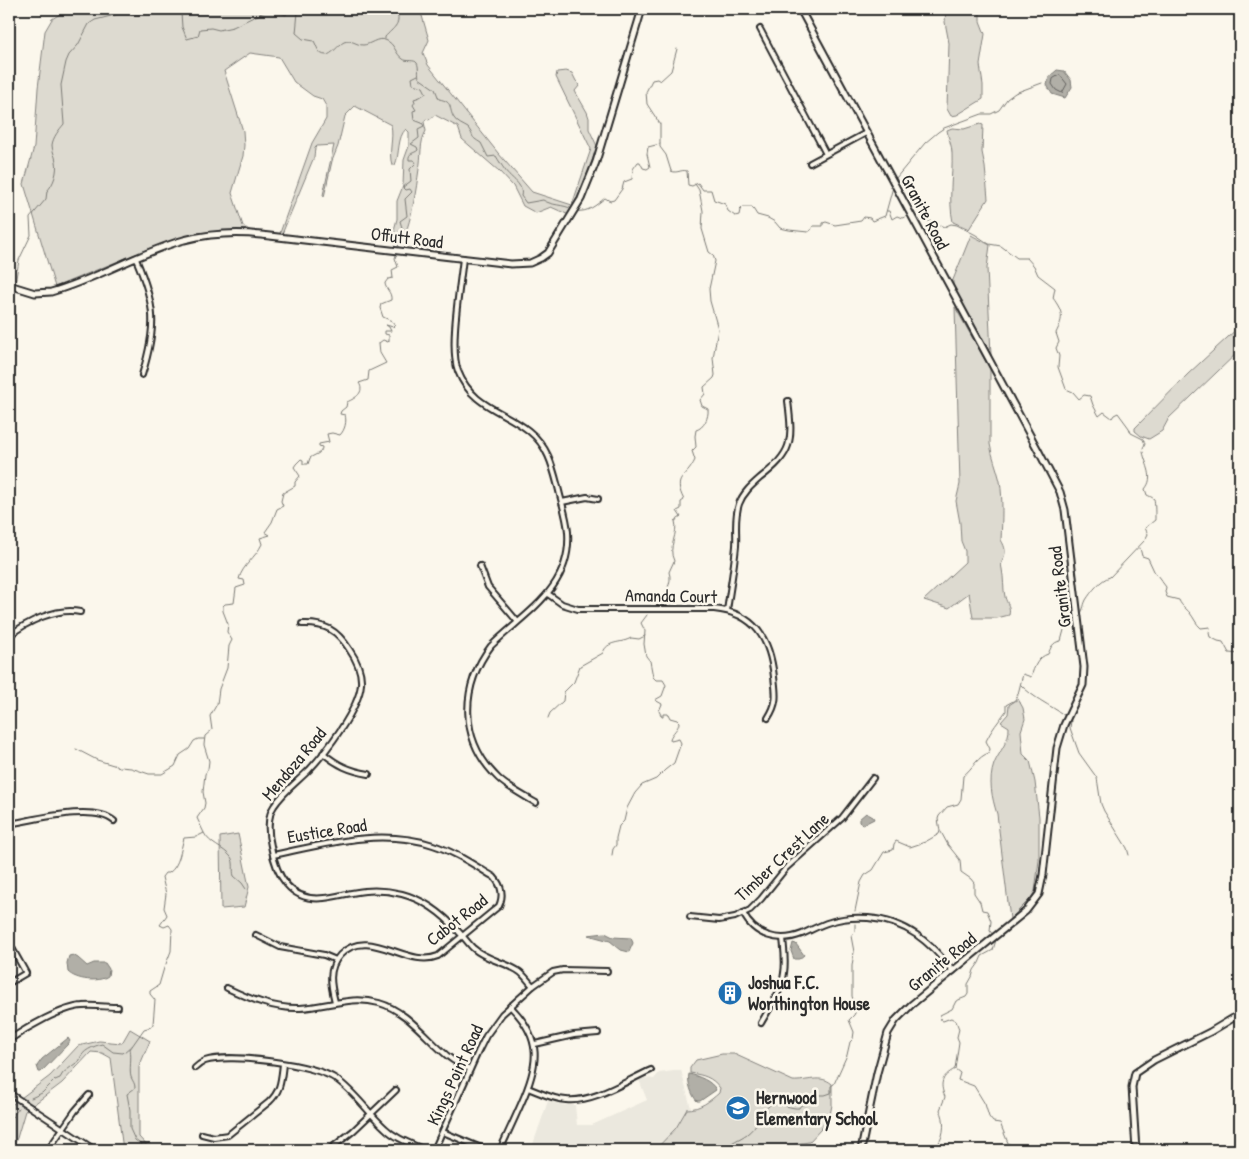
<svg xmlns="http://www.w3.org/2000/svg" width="1249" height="1159" font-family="'Patrick Hand',sans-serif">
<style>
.built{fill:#ebe8de}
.green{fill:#dddad0;stroke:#84827e}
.water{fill:#b1afa7;stroke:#7b7a75}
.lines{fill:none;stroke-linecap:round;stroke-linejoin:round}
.shore{stroke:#61605d;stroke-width:1}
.stream{stroke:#7b7a75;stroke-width:1}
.street-casing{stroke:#2b2b2b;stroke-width:8}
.secondary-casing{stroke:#2b2b2b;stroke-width:9}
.street{stroke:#fbf7ec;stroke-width:4}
.secondary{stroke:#fbf7ec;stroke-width:5}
.labels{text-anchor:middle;stroke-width:5;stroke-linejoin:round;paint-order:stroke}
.street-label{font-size:18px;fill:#2b2b2b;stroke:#fbf7ec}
.poi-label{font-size:18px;font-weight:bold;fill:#2b2b2b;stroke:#fbf7ec;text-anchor:start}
</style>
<rect width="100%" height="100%" fill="#fbf7ec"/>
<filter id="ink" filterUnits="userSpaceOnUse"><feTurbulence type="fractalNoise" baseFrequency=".02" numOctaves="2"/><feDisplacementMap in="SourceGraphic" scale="10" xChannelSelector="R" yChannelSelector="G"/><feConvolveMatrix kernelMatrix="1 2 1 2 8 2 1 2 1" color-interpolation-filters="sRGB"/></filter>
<g filter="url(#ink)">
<path class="built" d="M681,1070L692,1112L741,1150H531L548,1101L565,1105H575L577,1125H592L647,1100L639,1080L645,1078L654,1079L659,1073Z"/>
<g class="green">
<path d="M62,9H420L429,40L423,53L428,65L498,153L532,192L572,205L591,149L556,77L557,72L566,71L572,73L576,81L578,83L579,86L575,91L576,93L587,112L589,118V129L597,146L583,187L569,215L551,207L536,213L523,206L513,186L499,171L462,139L458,127L435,115L429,120L426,119L424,122L426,131C419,143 422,156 419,169C416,190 412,218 404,237L396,239L394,230L397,219V201L403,186L404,160L409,146V132L406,129C397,137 400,154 395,165H392C388,152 394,138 391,125L355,106L345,116L338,146L332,161L324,197L323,195L334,145L317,146L315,148L314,157L282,234L280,233L312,143L326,119V106L322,99L313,96L294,82L279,57L250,53L224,71L243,131L244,145L243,156L232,193L243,226L251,231L239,230L196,233L183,239L133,255L55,287L24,184L34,147L38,88L45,31L52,19L60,14Z"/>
<path d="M946,9H980V21L985,34L980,65L983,85V99L957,115L951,116L947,109L949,43L945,22Z"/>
<path d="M980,124L983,125L982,152L985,167L988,199L969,229L953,222C948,199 953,176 952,153C952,145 948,138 947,130L952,128L964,129Z"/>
<path d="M971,235L990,245L987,268L991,355L953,286V280Z"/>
<path d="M955,307L990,369V444C992,457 997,468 1000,481C1003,501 1002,520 1001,540C1011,556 999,558 1002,569C1004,579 1003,588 1005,597C1007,604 1011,607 1009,615L997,618H973L969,593L949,608L924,600L965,562V551L961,541L960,523L956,501L960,484Z"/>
<path d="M1240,326V350L1169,418L1162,431L1149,439L1141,436L1135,431V428L1188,374Z"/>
<path d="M1018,699L1023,708L1025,719L1021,731L1023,754L1030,761L1035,782L1039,817V860L1035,891L1031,898L1010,919L997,814C992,798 988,781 994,764C999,752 1010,740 1009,727L1001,722L1008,714L1009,705Z"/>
<path d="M238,834L249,887L244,907L221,909L220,837Z"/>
<path d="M130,1029L150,1041L139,1067V1137L151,1150H123L111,1058L102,1053L91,1052L62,1083L25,1111L17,1138L11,1150H9V1107L50,1076L78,1046L99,1041L122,1043Z"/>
<path d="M722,1054H734L793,1081C806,1082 821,1074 832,1084V1105L830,1115L821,1129L809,1142L756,1150H655L676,1128L687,1109C700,1109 710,1101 719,1093L720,1088C712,1077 703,1075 690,1073V1068L696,1060Z"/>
</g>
<g class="water">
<path d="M1057,70L1064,71L1071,80L1072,87L1065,98L1052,94L1047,85L1049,77Z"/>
<path d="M866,813L873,817L874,819L862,825L859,822V819Z"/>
<path d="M605,933L613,937L631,938L633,943L629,952L621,950L610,941L588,935Z"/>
<path d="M793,943L796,944L804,955L799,959H794L791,951Z"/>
<path d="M73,955L78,958L87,966L94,963H105L109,969L108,976C98,983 76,980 68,972L67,963L69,956Z"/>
<path d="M68,1038L70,1041L68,1044L41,1072H39L37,1066L42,1059Z"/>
<path d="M689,1074C698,1076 712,1081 716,1090L700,1101H697C692,1096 687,1082 689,1074Z"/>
</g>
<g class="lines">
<path class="shore" d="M1060,75L1067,84L1062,93L1056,90L1052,84L1053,79Z"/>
<g class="stream">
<path d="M137,9H144"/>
<path d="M175,9L181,13L182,27L187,39L198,36L200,29L211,28L219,30L233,27L270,9L286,15L289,9"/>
<path d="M295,9L298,12L296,33L303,39L314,41C317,46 318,55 326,55C332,55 338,45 344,42C352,39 356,45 363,45C370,45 377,37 385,40C395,43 395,54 403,59C406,62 415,59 417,63C419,66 418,74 419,78L435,89L439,99C454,102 448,108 454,118C457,123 463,125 468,128C475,137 469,136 481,143L488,157L496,156C499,161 502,166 505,170C511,179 524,184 521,196L526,203L543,200C552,206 563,204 572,209"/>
<path d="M385,39V37C393,28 401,25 397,12L399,9"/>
<path d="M677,49L671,71L660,81L657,79L652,80L646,92L647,104L660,124V147L666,155L671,171C677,174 681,169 687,171L688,185L692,186L698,183L703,190H711L714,200L725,204L728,211L735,216L739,215L740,210L743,207H752L757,215L768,218L775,222L780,228L789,230L808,232L811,230L813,226H823V223L826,222L835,225L861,221L864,217L870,218L872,221L885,216L893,187"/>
<path d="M896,178L925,143L938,132L944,128L982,114H991L999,110L1007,99L1015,93L1042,83"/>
<path d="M576,211C588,213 596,205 605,198L610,201L614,200L622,189L624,182L632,179L633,169L638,162H640L643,168L647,169L650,167L647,154L648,147L660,144"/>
<path d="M887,211H889L892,219L897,216L902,218L908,216"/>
<path d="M914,215L922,222L931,221L944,227L951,224L957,225L976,235L989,244L1001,246L1017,258H1027L1034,266L1038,275L1055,288L1053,298C1063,312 1064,317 1056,333L1059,342L1056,348L1059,356L1058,367L1066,389L1073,392L1079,399L1084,395L1090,396L1093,405L1099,416L1104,412L1112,418L1114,415L1118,413L1129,428L1131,433L1143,439L1145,444L1143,448"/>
<path d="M398,249L399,237L403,231L400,221L407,216L405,199L412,192L410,189L406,190L403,187L411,181L410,169L416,163L414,160H409C408,152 414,154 418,150L417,147L411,144L419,138L418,129L424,126L422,123L414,120L413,111L416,110L413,105L415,102L414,99L420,97L426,93L423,87L413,84L412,78L418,75"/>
<path d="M15,284L19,260L31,235L30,218L46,199L47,191C54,184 58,171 56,161C55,155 52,151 52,145C53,137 59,130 64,124L61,85L66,62L69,55L78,45L89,24L95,20L119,14L139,15L142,10"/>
<path d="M9,306L13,290"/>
<path d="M1140,548L1142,556L1148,558L1154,571L1166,587L1165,592L1167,597L1179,600C1182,607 1186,608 1190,613C1194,618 1196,624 1201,628L1210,627L1209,633L1210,637L1218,641L1223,642L1229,653L1240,654"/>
<path d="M660,602C665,593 673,583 669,572L674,561C667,547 679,534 675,521L681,517L677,511L681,509V502L684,500C672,476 686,480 695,460L692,451L696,447L695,436L696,430C704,428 709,417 708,409L702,406L700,400L705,394L704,387L714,378L715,375L713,358L718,329L710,301L709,289L715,261L713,255L709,252L702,229L703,211L699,190L695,184"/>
<path d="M1079,615C1084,611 1083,606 1086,600C1091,592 1101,579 1110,577L1145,540L1148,534L1145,528L1155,520C1155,517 1155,501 1154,499C1152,497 1149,496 1147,495L1145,489C1155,477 1146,466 1143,452"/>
<path d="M1021,685C1033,698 1050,705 1064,715"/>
<path d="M548,718L550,713L563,701L564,692L574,682L580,666L603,653C607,640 621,644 631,638L639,639L645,636"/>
<path d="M1071,721L1070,728L1079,753L1097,778L1101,804L1104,811L1127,848L1129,855"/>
<path d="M76,749L97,760L120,767L131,768L149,774H162L175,766L180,755L189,749L194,741L198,739H204"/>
<path d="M941,832L948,845L960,860L961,872L971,879L974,883V893L980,902L982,910L987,911L991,921L990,931L993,935"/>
<path d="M204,833C210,845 223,847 231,857C235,863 232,870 234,876L242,883L246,889"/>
<path d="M612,855L613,849L616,845V838L619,826L624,821L627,808L635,793L642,785L656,779L665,770L674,763L681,743L679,739L671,741L670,739C672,732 679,729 679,722L677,720L670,718L668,714H663V717H662L659,711L662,704L655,700L662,696L666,685L663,680H656L653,677L650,661L646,656L644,644L645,631L641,623L647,615"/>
<path d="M855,911L861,882L865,875L873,870L884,852L893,850L894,844L896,841L910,847L925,842L939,834L940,831L938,819L939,816L947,807L958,804L961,799L963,776C972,769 978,756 989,753L990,749L986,741C991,730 999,721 1006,711V705L1015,700L1018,694L1023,674L1031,677C1034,667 1038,657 1048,654C1051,648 1052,642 1061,641L1064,630L1075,617"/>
<path d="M166,964L171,951L172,929L169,925L164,927L160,925L167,915L164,908L166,894L162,877L165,873H169C180,865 180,851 184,838L196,837L204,833L197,818L204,808L205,803L203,792L205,774L208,769L209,761L204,745L205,736L212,730L210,716L217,704L219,689L227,668L229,646L232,640L227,632L228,624L223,611V606L225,604L234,603L236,588L245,585L244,580L239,579C242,566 256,557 262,544L260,538L270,535L265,532L272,522L277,509L283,506L281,501L283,493L295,486V482L300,476L294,467L296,464L301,459L303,460V464H308L310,458C315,454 322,454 322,447L319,446V444L329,442L327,434L332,433L340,435C345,430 347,421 345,415L340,414L341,411L346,407L347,402C356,398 365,392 359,383L368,380L369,371L386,363L380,353L379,343L383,340L388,342L389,341V335L385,334V331H391L389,327L386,325L393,327L395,325L392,321L383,317L380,308L381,304L391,300C392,292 385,289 385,283L388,279L393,278L392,270L398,267L395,258L397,253"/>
<path d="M955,1069L960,1073L958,1080L974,1086L985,1104L989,1117L993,1122L1000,1123L1008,1143L1018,1150"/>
<path d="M31,1098L42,1093L55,1080L60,1078L63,1073L80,1060C81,1051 94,1046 102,1044L113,1052L123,1053L131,1046"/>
<path d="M9,1124L12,1117L19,1108"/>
<path d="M145,1150L143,1146L135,1140L130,1129V1110L127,1094L135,1088C135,1083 133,1082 131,1077C129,1070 132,1058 130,1049L144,1029L151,1027L153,1024L155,1000L150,994V991L159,985L164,968"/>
<path d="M725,1150C731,1141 739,1140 747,1134C758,1126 760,1113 771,1104C780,1103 792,1109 799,1108L801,1105H807L816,1095H825L831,1093V1086L834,1084L847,1055L850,1042L853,1039L854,1032L849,1020L854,1015L856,1011L852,996V966L854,952L851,936L855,931V924"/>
<path d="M933,1150C934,1148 936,1146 938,1144C945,1135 945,1118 940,1110L945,1097C939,1083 942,1076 955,1069L959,1042L957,1037L959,1029L956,1021L951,1018L943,1021L941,1020L940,1015L952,1009L956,1001L966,997L968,994V984L972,977L974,970L979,963L982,956L993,950L996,940"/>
</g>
<defs>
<g id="street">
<path d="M760,29L826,154"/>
<path d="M810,163L866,133"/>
<path d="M463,258C460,287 449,347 458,371C472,407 503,410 529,431C549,447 553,468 559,491C562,504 567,518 568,532C572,588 526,612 491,646C460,687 459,740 498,778C508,788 523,795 536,803"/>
<path d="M136,259C156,306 157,326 142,375"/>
<path d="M562,502L587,497L598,499"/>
<path d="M480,566L488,587L517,621"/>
<path d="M548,594L562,604L578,609H714C755,613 770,639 774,677C776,694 778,703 768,718"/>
<path d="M727,611C730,589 734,568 736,546C737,532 734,518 739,504C743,493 752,485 760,478C793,453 793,441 788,401"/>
<path d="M302,624C325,623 337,630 349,649C356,659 362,671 361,684C359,709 326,752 309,770C297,782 283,792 274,806C267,816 268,834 271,846C276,875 290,902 324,898C337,897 351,892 365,891C377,890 390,891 402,894C425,900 443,914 458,931C463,936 468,943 473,948C486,960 506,962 520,972C525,976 529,982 533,986"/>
<path d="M9,636C26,622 57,607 80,612"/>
<path d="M323,753C337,765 350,771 369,774"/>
<path d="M9,824C33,820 94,803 114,821"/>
<path d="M273,855C326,844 379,828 433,845C455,852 474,865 494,877C502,886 504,895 499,906L438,956C407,969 369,925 340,955C327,969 331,986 335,1002"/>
<path d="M743,913C754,936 779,943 802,934C811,930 820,925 830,922C842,918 855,917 868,918C907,921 930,942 953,971"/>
<path d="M690,917L719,920L735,917L750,910L761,899L786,868L842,818L873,778"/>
<path d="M256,935L280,947L324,955L336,960"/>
<path d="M9,950L12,948L26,973L9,983"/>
<path d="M227,988C250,999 274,1009 300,1008C328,1007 350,995 379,1003C408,1011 427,1040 450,1058C456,1063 464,1066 470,1069"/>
<path d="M761,1023C770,1007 782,991 784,973C786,961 784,949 783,938"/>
<path d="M9,1040C26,1028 62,1007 83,1006C95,1005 107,1007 118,1007"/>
<path d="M535,1044L574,1035L598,1033"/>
<path d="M195,1068C198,1065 201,1063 205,1061C230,1053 314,1064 336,1079C355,1092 368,1113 385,1128C396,1139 412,1144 425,1150"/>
<path d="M528,1088C541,1093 552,1099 566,1100C593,1103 626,1081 651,1070"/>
<path d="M9,1093L95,1150"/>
<path d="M443,1132L486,1150"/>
<path d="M202,1134L214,1137L228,1135L269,1102C281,1091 281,1080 283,1064"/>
<path d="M48,1150L75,1111L89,1095"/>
<path d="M329,1150L353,1131L396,1090"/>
<path d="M434,1150L478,1052L486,1036L502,1014L533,986L553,972L563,970L607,971"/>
<path d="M500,1150C507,1135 514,1120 521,1104C539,1064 543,1039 510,1006"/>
</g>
<g id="secondary">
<path d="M800,9L1038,450L1060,492L1065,510L1084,667L1083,685L1064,725L1057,748L1043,875L1039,894L1026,911L911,1005L896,1020L888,1033L877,1073L861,1150"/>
<path d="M9,285L35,293L51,292C97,279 138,253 184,240C209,234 235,232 261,235L511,264L530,263L541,258L548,253L581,199L596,162L642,9"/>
<path d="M1136,1150L1132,1087L1135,1073L1154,1060L1210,1032L1240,1014"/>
</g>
</defs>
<use href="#street" class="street-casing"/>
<use href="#secondary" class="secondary-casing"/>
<use href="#street" class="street"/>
<use href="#secondary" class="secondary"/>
</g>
</g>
<defs>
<symbol id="building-disc" viewBox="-11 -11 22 22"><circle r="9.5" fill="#1f6fb2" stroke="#fbf7ec"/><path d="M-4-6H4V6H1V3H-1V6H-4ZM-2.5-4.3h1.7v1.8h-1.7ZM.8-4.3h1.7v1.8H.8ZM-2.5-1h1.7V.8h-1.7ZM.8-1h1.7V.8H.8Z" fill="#fff"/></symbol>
<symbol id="school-disc" viewBox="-11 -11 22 22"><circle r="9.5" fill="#1f6fb2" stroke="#fbf7ec"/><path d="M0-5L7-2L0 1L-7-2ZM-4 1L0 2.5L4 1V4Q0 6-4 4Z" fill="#fff"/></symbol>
</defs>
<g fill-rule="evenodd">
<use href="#building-disc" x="716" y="979" width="28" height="28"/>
<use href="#school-disc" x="724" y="1094" width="28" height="28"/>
</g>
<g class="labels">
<g class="street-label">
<text transform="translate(925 212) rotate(62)" y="6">Granite Road</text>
<text transform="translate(407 238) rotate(7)" y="6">Offutt Road</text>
<text transform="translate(1060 587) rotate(-97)" y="6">Granite Road</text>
<text transform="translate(671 596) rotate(1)" y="6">Amanda Court</text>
<text transform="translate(294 764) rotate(-50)" y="6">Mendoza Road</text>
<text transform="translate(327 831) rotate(-9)" y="6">Eustice Road</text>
<text transform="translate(782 857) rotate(-43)" y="6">Timber Crest Lane</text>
<text transform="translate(457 920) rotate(-38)" y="6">Cabot Road</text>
<text transform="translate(942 962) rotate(-39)" y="6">Granite Road</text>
<text transform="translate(455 1075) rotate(-65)" y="6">Kings Point Road</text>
</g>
<g class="poi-label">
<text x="748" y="989">Joshua F.C.<tspan x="748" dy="21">Worthington House</tspan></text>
<text x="756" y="1104">Hernwood<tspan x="756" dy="21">Elementary School</tspan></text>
</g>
</g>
<rect width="1249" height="1159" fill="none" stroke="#fbf7ec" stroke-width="30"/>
<rect x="15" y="15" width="1219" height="1129" fill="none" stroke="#2b2b2b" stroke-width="2" filter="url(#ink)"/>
</svg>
